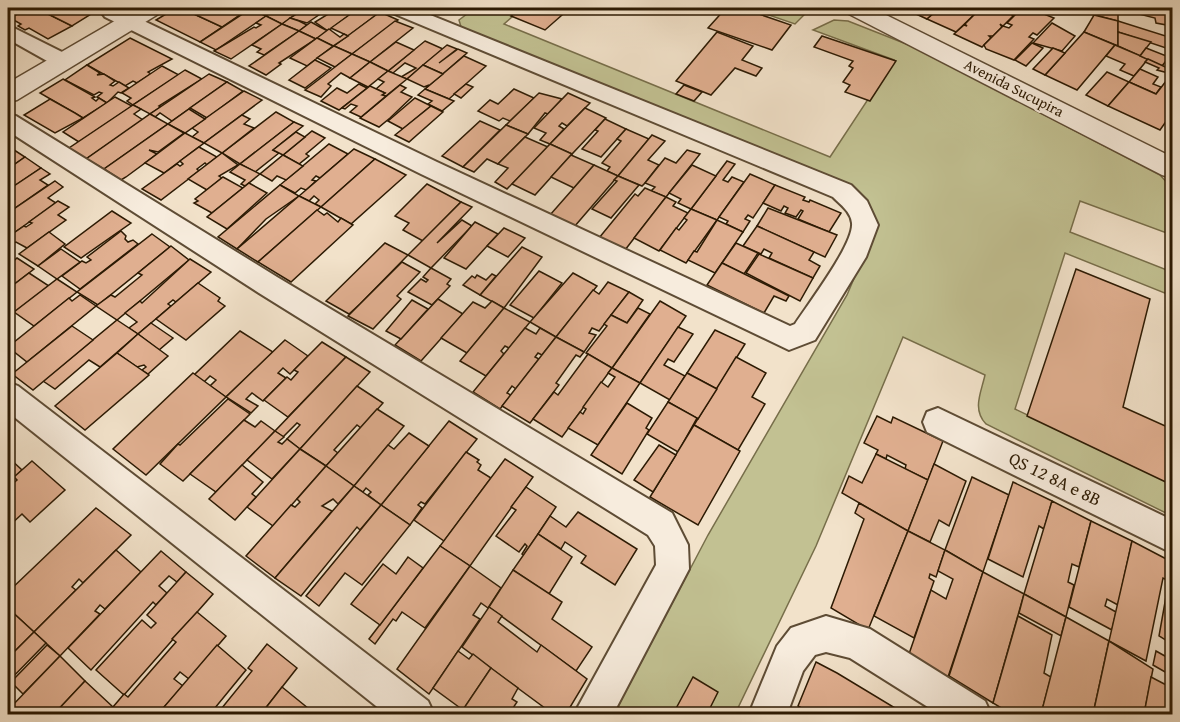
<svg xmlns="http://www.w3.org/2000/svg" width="1180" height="722" font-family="'Gentium Book Plus',serif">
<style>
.green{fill:#c2c192;stroke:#776e4a;stroke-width:1.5}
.building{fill:#e0af90;stroke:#2c1a03;stroke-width:1.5}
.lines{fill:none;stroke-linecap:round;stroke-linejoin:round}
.minor-casing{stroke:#5e4c35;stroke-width:4}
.tertiary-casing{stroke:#5e4c35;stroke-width:3}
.minor{fill:#f7ecdd;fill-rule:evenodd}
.tertiary{fill:#f7ecdd;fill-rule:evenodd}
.labels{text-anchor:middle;stroke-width:4.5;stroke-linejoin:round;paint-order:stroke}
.far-street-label{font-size:15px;fill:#2c1a03;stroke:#f7ecdd}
.street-label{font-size:18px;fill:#2c1a03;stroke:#f7ecdd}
</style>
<rect width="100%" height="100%" fill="#f2e2ca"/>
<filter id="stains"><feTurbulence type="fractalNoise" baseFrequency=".00333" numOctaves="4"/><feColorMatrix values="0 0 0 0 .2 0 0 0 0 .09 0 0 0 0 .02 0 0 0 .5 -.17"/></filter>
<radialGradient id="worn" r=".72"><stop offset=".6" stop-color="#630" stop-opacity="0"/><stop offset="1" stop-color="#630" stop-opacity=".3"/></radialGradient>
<g class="green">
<path d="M475,8L488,12L493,8H522L504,24L830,157L894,60L813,30L834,20L848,21L914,47L1160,175L1172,188V235L1080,201L1070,232L1172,272V296L1065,253L1015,409L1172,484V516L986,424C972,409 981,393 985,375L903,337L816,546L735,714H614L708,535L847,295L877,224L867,200L852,188L461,27L459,20Z"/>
<path d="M748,8H806L805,14L795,24Z"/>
</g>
<g class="building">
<path d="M28,8H36L72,26L48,39L29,28L25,30L18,26L21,24L10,18Z"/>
<path d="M36,8H81L93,13L72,26Z"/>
<path d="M176,8H181L222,27L200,42L156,20Z"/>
<path d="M181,8H226L241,14L222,27Z"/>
<path d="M226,8H255L241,14Z"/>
<path d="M255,8H278L266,16L252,10Z"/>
<path d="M278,8H306L282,24L266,16Z"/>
<path d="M306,8H329L307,23L290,18Z"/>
<path d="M338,8L356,10L328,31L315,22Z"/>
<path d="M359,8L380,12L348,36L331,28Z"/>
<path d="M521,8H570L545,30L511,16Z"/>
<path d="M726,8H741L791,25L772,50L708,28Z"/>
<path d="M903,8H940L927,19Z"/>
<path d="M940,8H981L956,32L927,19Z"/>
<path d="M981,8H1022L1014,15L1011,14L1013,16L1003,26L1000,24L1002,27L993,36H989L991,38L982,47L954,34L964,25L967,26L965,24Z"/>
<path d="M1022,8H1029L1054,18L1037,35L1033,33L1029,37L1034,39L1014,60L986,49L984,45L1003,26L1009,28L1012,25L1007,23Z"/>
<path d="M1081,8H1118V21L1079,11Z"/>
<path d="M1135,8L1172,11V26L1156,23L1155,18L1135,13Z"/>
<path d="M250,9L266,16L216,50L200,42Z"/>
<path d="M380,12L398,20L352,54L334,46Z"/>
<path d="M1094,15L1118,21V46L1084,32Z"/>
<path d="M266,16L282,24L231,59L214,51L254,27L256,28L261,25L256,23Z"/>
<path d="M290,18L299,21L307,25L299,31L282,24Z"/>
<path d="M395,21L413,28L370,62L352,54Z"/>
<path d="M1118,21L1172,38V50L1118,32Z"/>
<path d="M311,22L320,27L328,31L316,39L299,31Z"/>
<path d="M1052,23L1075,36L1062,51L1033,43Z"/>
<path d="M282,24L299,31L264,55L257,52L261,49L252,45Z"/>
<path d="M329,29L340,37L344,34L348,36L333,46L317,38Z"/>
<path d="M299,31L316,39L279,63L281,64L266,75L249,66Z"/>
<path d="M717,32L753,46L742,60L762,68L756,76L735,68L711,95L676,81Z"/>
<path d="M1084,32L1115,45L1077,90L1045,75Z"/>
<path d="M1118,32L1151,42L1140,56L1118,46Z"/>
<path d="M822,36L896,61L870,101L845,92L850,85L843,82L853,68L849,66L853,61L814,47Z"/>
<path d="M130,38L172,59L148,72L151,74L137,83L133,81L125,86L87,65Z"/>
<path d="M317,38L333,46L307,66L290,58Z"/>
<path d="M425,41L443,49L407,79L401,77L416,68L405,63L393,73L388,71Z"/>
<path d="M396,42L414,50L388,71L370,62Z"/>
<path d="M1032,43L1043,48L1026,66L1015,60Z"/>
<path d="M447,45L457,49L439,63L458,49L467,53L443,74L423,65Z"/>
<path d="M1115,45L1148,59L1134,76L1120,70L1125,64L1106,56Z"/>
<path d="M334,46L352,54L335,67L317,58Z"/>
<path d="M1053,48L1065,53L1045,75L1033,69Z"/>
<path d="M1146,48L1169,57L1162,66L1140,56Z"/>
<path d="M352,54L370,62L350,78L341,73L328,84L331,86L321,97L305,90Z"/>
<path d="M464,56L486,66L449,99L425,89Z"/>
<path d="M1148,59L1172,70V74L1157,70L1159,68L1145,62Z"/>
<path d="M315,60L331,68L305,88L289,80Z"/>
<path d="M370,62L388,71L368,87L350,78Z"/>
<path d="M87,65L100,73L97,75L104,74L115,81L110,85L113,86L119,82L129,88L121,93L118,92L107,103L97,97L102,93L99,92L94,95L65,80Z"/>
<path d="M423,65L443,74L426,88L429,85L424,87L407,79Z"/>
<path d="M162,66L179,75L133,105L127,101L131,98L122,93Z"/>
<path d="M1140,69L1158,77L1153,84L1161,87L1156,94L1129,82Z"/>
<path d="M185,70L202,79L159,106L161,107L150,114L133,105Z"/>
<path d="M388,71L407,79L386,96L382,95L385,93L376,89L384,82L378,79Z"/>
<path d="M1107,72L1129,82L1108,106L1086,95Z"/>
<path d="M209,74L227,82L172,121L160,113L155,117L150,114Z"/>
<path d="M1170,76L1172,77V113L1160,130L1108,106L1129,82L1156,94Z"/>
<path d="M63,79L95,97L92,98L96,101L99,98L107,103L83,118L40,93Z"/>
<path d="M227,82L243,91L207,118L190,108Z"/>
<path d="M359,84L367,88L339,110L321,101L337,88L347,93Z"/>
<path d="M466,84L473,87L461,98L454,94Z"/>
<path d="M400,85L406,88L401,92L412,97L390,118L379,127L360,118Z"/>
<path d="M684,85L702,92L694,101L676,94Z"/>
<path d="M370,86L385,93L382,95L386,96L361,117L350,112L357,106L351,104L345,109L342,108Z"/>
<path d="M425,89L449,99L454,101L442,111L428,104L432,101L418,95Z"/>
<path d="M514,89L534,98L510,121L503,118L499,121L478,111L490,100L498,104Z"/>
<path d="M244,91L262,100L204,143L192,137L198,132L192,128Z"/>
<path d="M539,93L562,99L548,114L545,113L528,134L506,125Z"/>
<path d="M568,93L590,103L567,126L562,123L559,126L564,129L550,144L540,140L546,133L534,128Z"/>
<path d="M115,97L132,106L79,142L63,132Z"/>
<path d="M415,98L431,106L403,129L388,121Z"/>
<path d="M50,99L75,113L83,118L55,133L24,115Z"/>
<path d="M133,105L141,109L134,114L143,120L86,159L69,148Z"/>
<path d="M431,106L443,112L409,142L395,135Z"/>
<path d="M585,108L606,118L572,154L550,144Z"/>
<path d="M189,109L205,119L185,133L168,124Z"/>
<path d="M276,112L294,122L240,164L222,153Z"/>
<path d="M150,114L168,124L104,169L86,159Z"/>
<path d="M242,115L250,119L244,124L254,128L222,153L204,143Z"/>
<path d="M605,119L626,129L601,157L582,149L598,131L595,130Z"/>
<path d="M480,121L500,130L463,167L442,156Z"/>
<path d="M294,122L303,126L273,150L279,153L255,172L240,164Z"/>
<path d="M168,124L184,133L158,152L149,150L157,154L126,177L121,180L104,169Z"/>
<path d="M506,125L528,134L498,164L487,159L474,172L463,167Z"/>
<path d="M626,129L649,139L618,176L607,171L610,167L602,163L621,141L617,139Z"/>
<path d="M312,131L325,138L306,154L309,156L299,164L283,155Z"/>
<path d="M296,132L305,137L283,155L273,150Z"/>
<path d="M185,133L204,143L164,173L145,163Z"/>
<path d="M652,135L665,141L648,160L659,165L645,183L642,186L618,176Z"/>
<path d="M525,137L548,147L507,189L495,182L508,168L498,164Z"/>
<path d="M329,144L348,154L320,178L316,176L312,180L316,181L306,190L301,188L295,193L280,185Z"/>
<path d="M550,144L572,154L535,195L512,184Z"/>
<path d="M8,146L25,157L8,169Z"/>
<path d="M199,147L217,157L207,165L205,163L197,169L199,171L161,200L142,189L177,164L180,166L183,164L180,161Z"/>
<path d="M354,149L375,159L321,207L315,204L319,200L314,196L309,201L299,196Z"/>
<path d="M687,150L700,154L666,197L651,191L655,187L645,183L665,158L676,163Z"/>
<path d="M222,153L238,165L219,176L222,178L207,190L188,179Z"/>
<path d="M283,155L303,166L286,180L277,176L272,181L260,174Z"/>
<path d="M571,155L594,165L574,188L551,177Z"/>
<path d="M25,157L41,168L8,190V169Z"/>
<path d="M375,159L406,175L351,224L321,207Z"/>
<path d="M727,161L735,164L723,180L728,182L732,177L744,182L717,220L691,209Z"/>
<path d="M240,164L260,174L245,186L241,184L245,180L230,172Z"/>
<path d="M594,165L618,176L574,227L550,215Z"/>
<path d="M692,165L716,176L691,209L678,203L681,199L669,193Z"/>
<path d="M41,168L50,174L40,180L48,185L8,213V194L10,192L8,190Z"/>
<path d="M750,174L775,185L753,218L748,215L745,219L750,221L743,232L726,224L728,221L719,217Z"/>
<path d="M618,176L639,185L611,218L592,209L617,181L614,180Z"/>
<path d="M223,177L243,188L212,213L194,203L198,201L195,199Z"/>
<path d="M55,181L63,187L48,198L56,203L8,237V213Z"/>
<path d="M249,183L267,193L227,229L207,217Z"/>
<path d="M427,184L461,202L423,241L403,230L409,223L395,216Z"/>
<path d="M280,185L299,196L266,219L237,249L218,237Z"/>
<path d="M775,185L805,197L803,200L809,202L810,200L841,213L829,232L798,219L803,211L801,210L796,217L785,213L788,208L784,206L781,211L763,203Z"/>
<path d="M645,188L666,197L625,250L599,238L635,194L638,196Z"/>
<path d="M299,196L321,207L258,262L237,249Z"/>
<path d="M666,197L676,202L673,206L688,213L659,251L634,238Z"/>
<path d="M58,201L69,207L58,215L66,220L27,248L16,242L8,245V237L24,226L26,227L32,223L29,222Z"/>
<path d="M461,202L472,207L437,243L462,220L472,226L431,268L408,255Z"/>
<path d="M768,208L837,235L825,257L757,226Z"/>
<path d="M691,209L717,220L686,263L660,250L676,228L679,230L687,220L684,218Z"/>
<path d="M317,210L324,215L327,213L338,222L341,218L353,225L291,282L258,262Z"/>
<path d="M112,211L131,223L81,258L64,247Z"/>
<path d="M717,220L743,232L715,273L688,260L694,251L697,252Z"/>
<path d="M475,222L498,234L466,269L444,258Z"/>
<path d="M757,226L814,252L809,260L820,266L813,278L769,258L772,253L764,249L761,254L743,246Z"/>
<path d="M504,228L525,238L508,257L487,246Z"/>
<path d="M121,231L126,236L125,239L128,242L133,240L138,244L80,289L62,276L82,261L86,263L91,260L87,257Z"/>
<path d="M49,232L65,244L38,266L19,254Z"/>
<path d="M152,234L170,247L98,305L77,292Z"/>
<path d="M385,243L408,255L360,304L349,314L326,301Z"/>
<path d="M736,243L758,253L744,274L722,263Z"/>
<path d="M171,246L189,260L117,320L96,306L111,295L115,297L142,275L138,273Z"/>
<path d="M522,247L542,257L504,308L480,295Z"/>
<path d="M61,249L80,262L57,279L38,266Z"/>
<path d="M759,254L813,278L800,301L746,273Z"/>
<path d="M17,258L34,269L8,289V266Z"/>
<path d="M190,259L211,272L176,302L173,300L168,304L171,306L138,334L129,328L137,322L125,313L140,301L142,303Z"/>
<path d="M402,262L420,272L397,296L401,299L373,329L348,316Z"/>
<path d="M722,263L773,288L789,296L786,301L774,296L764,313L707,285Z"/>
<path d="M431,268L451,279L447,284L450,286L432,305L408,292L421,279L426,282L428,280L423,277Z"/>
<path d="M1076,269L1150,299L1123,407L1172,429V485L1027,416Z"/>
<path d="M539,271L562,283L534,318L510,305Z"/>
<path d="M29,273L49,286L8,317V289Z"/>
<path d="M573,273L597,286L556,337L530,322Z"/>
<path d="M492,274L496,276L480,295L463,285L472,276L475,278L477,275L486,280Z"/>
<path d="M57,279L77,292L34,326L14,312Z"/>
<path d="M608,282L629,292L599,331L592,328L589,333L596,335L584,352L556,337L593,290L599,294Z"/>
<path d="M198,283L220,298L218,301L225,306L186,340L156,319Z"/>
<path d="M629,292L643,300L627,323L611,315Z"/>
<path d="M80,295L96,306L27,362L8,347L69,298L72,301Z"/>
<path d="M438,299L463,314L421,361L395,345Z"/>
<path d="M412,300L428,309L401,339L386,331Z"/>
<path d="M492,301L504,308L467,353L441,338L473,302L485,308Z"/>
<path d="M660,301L686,316L640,383L612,368Z"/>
<path d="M504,308L530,322L509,348L505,346L501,351L504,354L486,376L460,361Z"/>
<path d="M638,308L650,314L612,368L586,353L607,326L604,324L611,315L627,323Z"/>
<path d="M117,320L138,334L100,367L89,360L55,389L43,381Z"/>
<path d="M151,323L173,338L159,350L138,334Z"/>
<path d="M72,326L93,340L33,390L12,374Z"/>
<path d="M678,327L693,334L674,362L668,359L664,365L685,376L670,400L640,383Z"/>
<path d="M525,328L536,334L540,328L556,337L542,355L538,353L535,357L539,359L516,389L512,386L507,393L511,395L500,409L473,392Z"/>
<path d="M715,330L745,344L717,389L687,373Z"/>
<path d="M240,331L273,352L226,397L210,386L216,380L210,376L204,382L194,375Z"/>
<path d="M138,334L168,356L148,374L142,370L146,367L144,365L137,367L117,353Z"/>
<path d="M556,337L584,352L580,357L576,355L556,383L559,385L530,423L502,406Z"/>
<path d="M285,340L308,356L290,374L283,368L278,373L286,378L263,401L252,393L246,399L258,406L251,413L226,397Z"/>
<path d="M322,342L346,357L288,417L264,400L287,377L291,380L298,372L294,370Z"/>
<path d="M117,353L149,375L85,430L55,406Z"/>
<path d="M588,354L612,368L562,437L533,419L554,392L558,395Z"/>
<path d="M346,357L370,372L300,449L287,439L300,425L297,423L283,437L275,431Z"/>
<path d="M736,357L766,373L752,397L765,404L738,450L694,425Z"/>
<path d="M612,368L640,383L598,445L568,428L580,412L583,414L586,409L583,407L601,382L608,387L615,377L608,373Z"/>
<path d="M193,373L226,397L146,475L113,449Z"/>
<path d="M687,373L717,389L698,419L668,402Z"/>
<path d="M357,386L383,403L361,428L357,425L334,450L338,453L326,466L300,449Z"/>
<path d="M228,399L250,414L183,481L160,464L178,444L180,445Z"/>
<path d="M668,402L697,418L678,452L647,434Z"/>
<path d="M627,403L652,418L646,428L649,430L622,474L591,455Z"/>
<path d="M377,409L404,426L354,486L326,466Z"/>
<path d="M877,416L891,423L893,417L943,441L928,480L905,469L906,465L887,455L886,459L876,454L878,450L864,443Z"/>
<path d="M244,420L255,427L261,421L275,431L216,492L190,474Z"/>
<path d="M449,421L477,439L425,504L421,502L418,505L422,508L410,525L381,505Z"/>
<path d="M694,425L740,451L698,525L650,497Z"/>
<path d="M275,431L284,437L278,442L282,444L287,439L300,449L272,479L247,460Z"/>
<path d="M409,433L429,446L381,505L368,495L371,492L366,488L363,492L354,486L388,445L394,449Z"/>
<path d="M659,445L676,455L653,492L634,480Z"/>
<path d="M300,449L326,466L273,526L247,507Z"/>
<path d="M466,452L479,460L477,462L481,465L478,470L491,478L444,541L414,520Z"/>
<path d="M876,454L928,480L908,531L842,493L849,476L862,483Z"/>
<path d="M8,457L22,470L8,483Z"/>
<path d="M505,459L533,477L470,566L440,546Z"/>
<path d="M32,461L65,490L30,522L22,514L8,527V488L17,480L14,477Z"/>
<path d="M934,464L966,481L949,526L939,520L930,542L908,531Z"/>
<path d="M242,465L263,482L252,494L256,497L235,520L209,499Z"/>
<path d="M326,466L354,486L338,504L333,499L322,506L332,511L275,578L246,556L291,505L295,507L300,502L297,499Z"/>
<path d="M972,477L1009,495L983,572L945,550Z"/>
<path d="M1013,482L1052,501L1044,529L1039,526L1023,577L988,559Z"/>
<path d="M354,486L381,505L360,530L357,527L301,596L275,578Z"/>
<path d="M526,487L556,507L524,555L522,554L527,546L525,544L519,552L496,536L516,510L511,507Z"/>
<path d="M1052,501L1091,521L1079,567L1072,564L1068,582L1074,585L1066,617L1024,594Z"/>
<path d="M859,503L908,531L868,630L831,608L864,519L855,513Z"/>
<path d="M381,505L410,525L362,585L345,573L319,606L306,596Z"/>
<path d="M96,508L131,535L83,583L79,579L72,587L76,590L34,632L8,608V592Z"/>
<path d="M578,512L637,549L615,585L581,563L586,556L565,542L561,549L538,534L550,516L566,527Z"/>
<path d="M1091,521L1132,541L1118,605L1107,599L1105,606L1116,612L1112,630L1069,607Z"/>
<path d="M908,531L945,550L936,577L930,574L929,578L934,581L914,638L874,616Z"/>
<path d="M538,534L572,557L549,594L513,570Z"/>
<path d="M1132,541L1172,562L1169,581L1163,578L1146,661L1109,641Z"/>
<path d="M440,546L470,566L425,628L402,612L396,621L393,619L375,644L369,639Z"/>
<path d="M116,550L141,572L105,609L100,605L95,611L100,614L60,656L34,632Z"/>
<path d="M945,550L983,572L948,677L909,654L931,590L946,599L953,579L938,571Z"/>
<path d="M161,551L186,572L177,582L169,576L159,586L167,593L156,605L153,602L91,670L68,648Z"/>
<path d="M408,557L423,568L380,625L351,604L383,564L396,574Z"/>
<path d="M1172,563V644L1159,636Z"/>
<path d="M470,566L501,588L488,608L481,603L473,615L480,619L429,694L397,669Z"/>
<path d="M513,570L562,602L552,619L592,647L576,671L489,607Z"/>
<path d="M186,572L213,594L124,695L96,670L142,620L151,628L156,623L147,615Z"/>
<path d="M983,572L1024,594L993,703L949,676Z"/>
<path d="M1024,594L1066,617L1061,636L1019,613Z"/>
<path d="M489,607L502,616L498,622L537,652L541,645L587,679L566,714H553L462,647Z"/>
<path d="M9,609L34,632L14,652L8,646Z"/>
<path d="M197,612L226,636L189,679L180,672L174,679L183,686L158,714H121L113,707L124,694L128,697L176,642L172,639Z"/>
<path d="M1018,616L1052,635L1044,673L1051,677L1041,714H1011L993,703Z"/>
<path d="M1066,617L1109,641L1093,714H1041Z"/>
<path d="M34,632L46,643L8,682V658Z"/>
<path d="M1109,641L1153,669L1144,714H1093Z"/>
<path d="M267,644L297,668L261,714H217L252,671L248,668Z"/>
<path d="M47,645L60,656L23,694L11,682Z"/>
<path d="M217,645L246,670L210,714H158Z"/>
<path d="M458,651L469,659L473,654L491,668L463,710L433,688Z"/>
<path d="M1156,651L1172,660V676L1153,665Z"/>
<path d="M60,656L85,681L54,714H8V710Z"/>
<path d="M816,662L837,673L905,714H811L798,706Z"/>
<path d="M491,668L518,688L512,699L517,702L509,714H467L462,711Z"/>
<path d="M693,677L718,692L707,714H673Z"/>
<path d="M1151,677L1172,688V714H1144Z"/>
<path d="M85,681L113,707L106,714H54Z"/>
<path d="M282,687L314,713L313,714H261Z"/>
</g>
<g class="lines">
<defs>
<g id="minor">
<path d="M110,8L119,9L437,162L790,326L795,324C808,304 854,244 852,223C851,212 841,205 833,197L390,12L388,8H413L851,185L867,201L878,225L866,257L815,340L789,350L421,174L105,17L102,13Z"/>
<path d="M8,25L70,56L73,61L70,66H56L8,39Z"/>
<path d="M8,113L16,116L277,277L672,513L688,545L689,569L613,714H574L656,565L655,546L648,535L259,293L8,131Z"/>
<path d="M8,382L18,386L428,701L434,714H386L8,412Z"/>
<path d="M938,408L1172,520V553L927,432L923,422L927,412Z"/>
<path d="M826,616L870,629L985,701L991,714H939L850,658L826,652L815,655L803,671L787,714H749L777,646L791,628Z"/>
</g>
<g id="tertiary">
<path d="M137,8H163L160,13L17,100L8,102V83Z"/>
<path d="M844,8H872L1172,157V178L1162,175L847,13Z"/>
</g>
</defs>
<use href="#minor" class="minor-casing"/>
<use href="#tertiary" class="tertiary-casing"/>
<use href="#minor" class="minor"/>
<use href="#tertiary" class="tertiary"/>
</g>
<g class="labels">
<g class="far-street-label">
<text transform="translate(1014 88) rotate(27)" y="5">Avenida Sucupira</text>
</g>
<g class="street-label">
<text transform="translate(1055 479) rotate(26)" y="6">QS 12 8A e 8B</text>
</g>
</g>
<rect width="1180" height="722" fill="none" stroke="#f2e2ca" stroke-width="30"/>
<rect x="9" y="9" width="1162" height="704" fill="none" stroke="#2c1a03" stroke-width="3"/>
<rect x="15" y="15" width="1150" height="692" fill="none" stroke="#2c1a03" stroke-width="1.5"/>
<rect width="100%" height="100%" filter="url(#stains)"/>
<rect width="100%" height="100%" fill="url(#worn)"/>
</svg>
